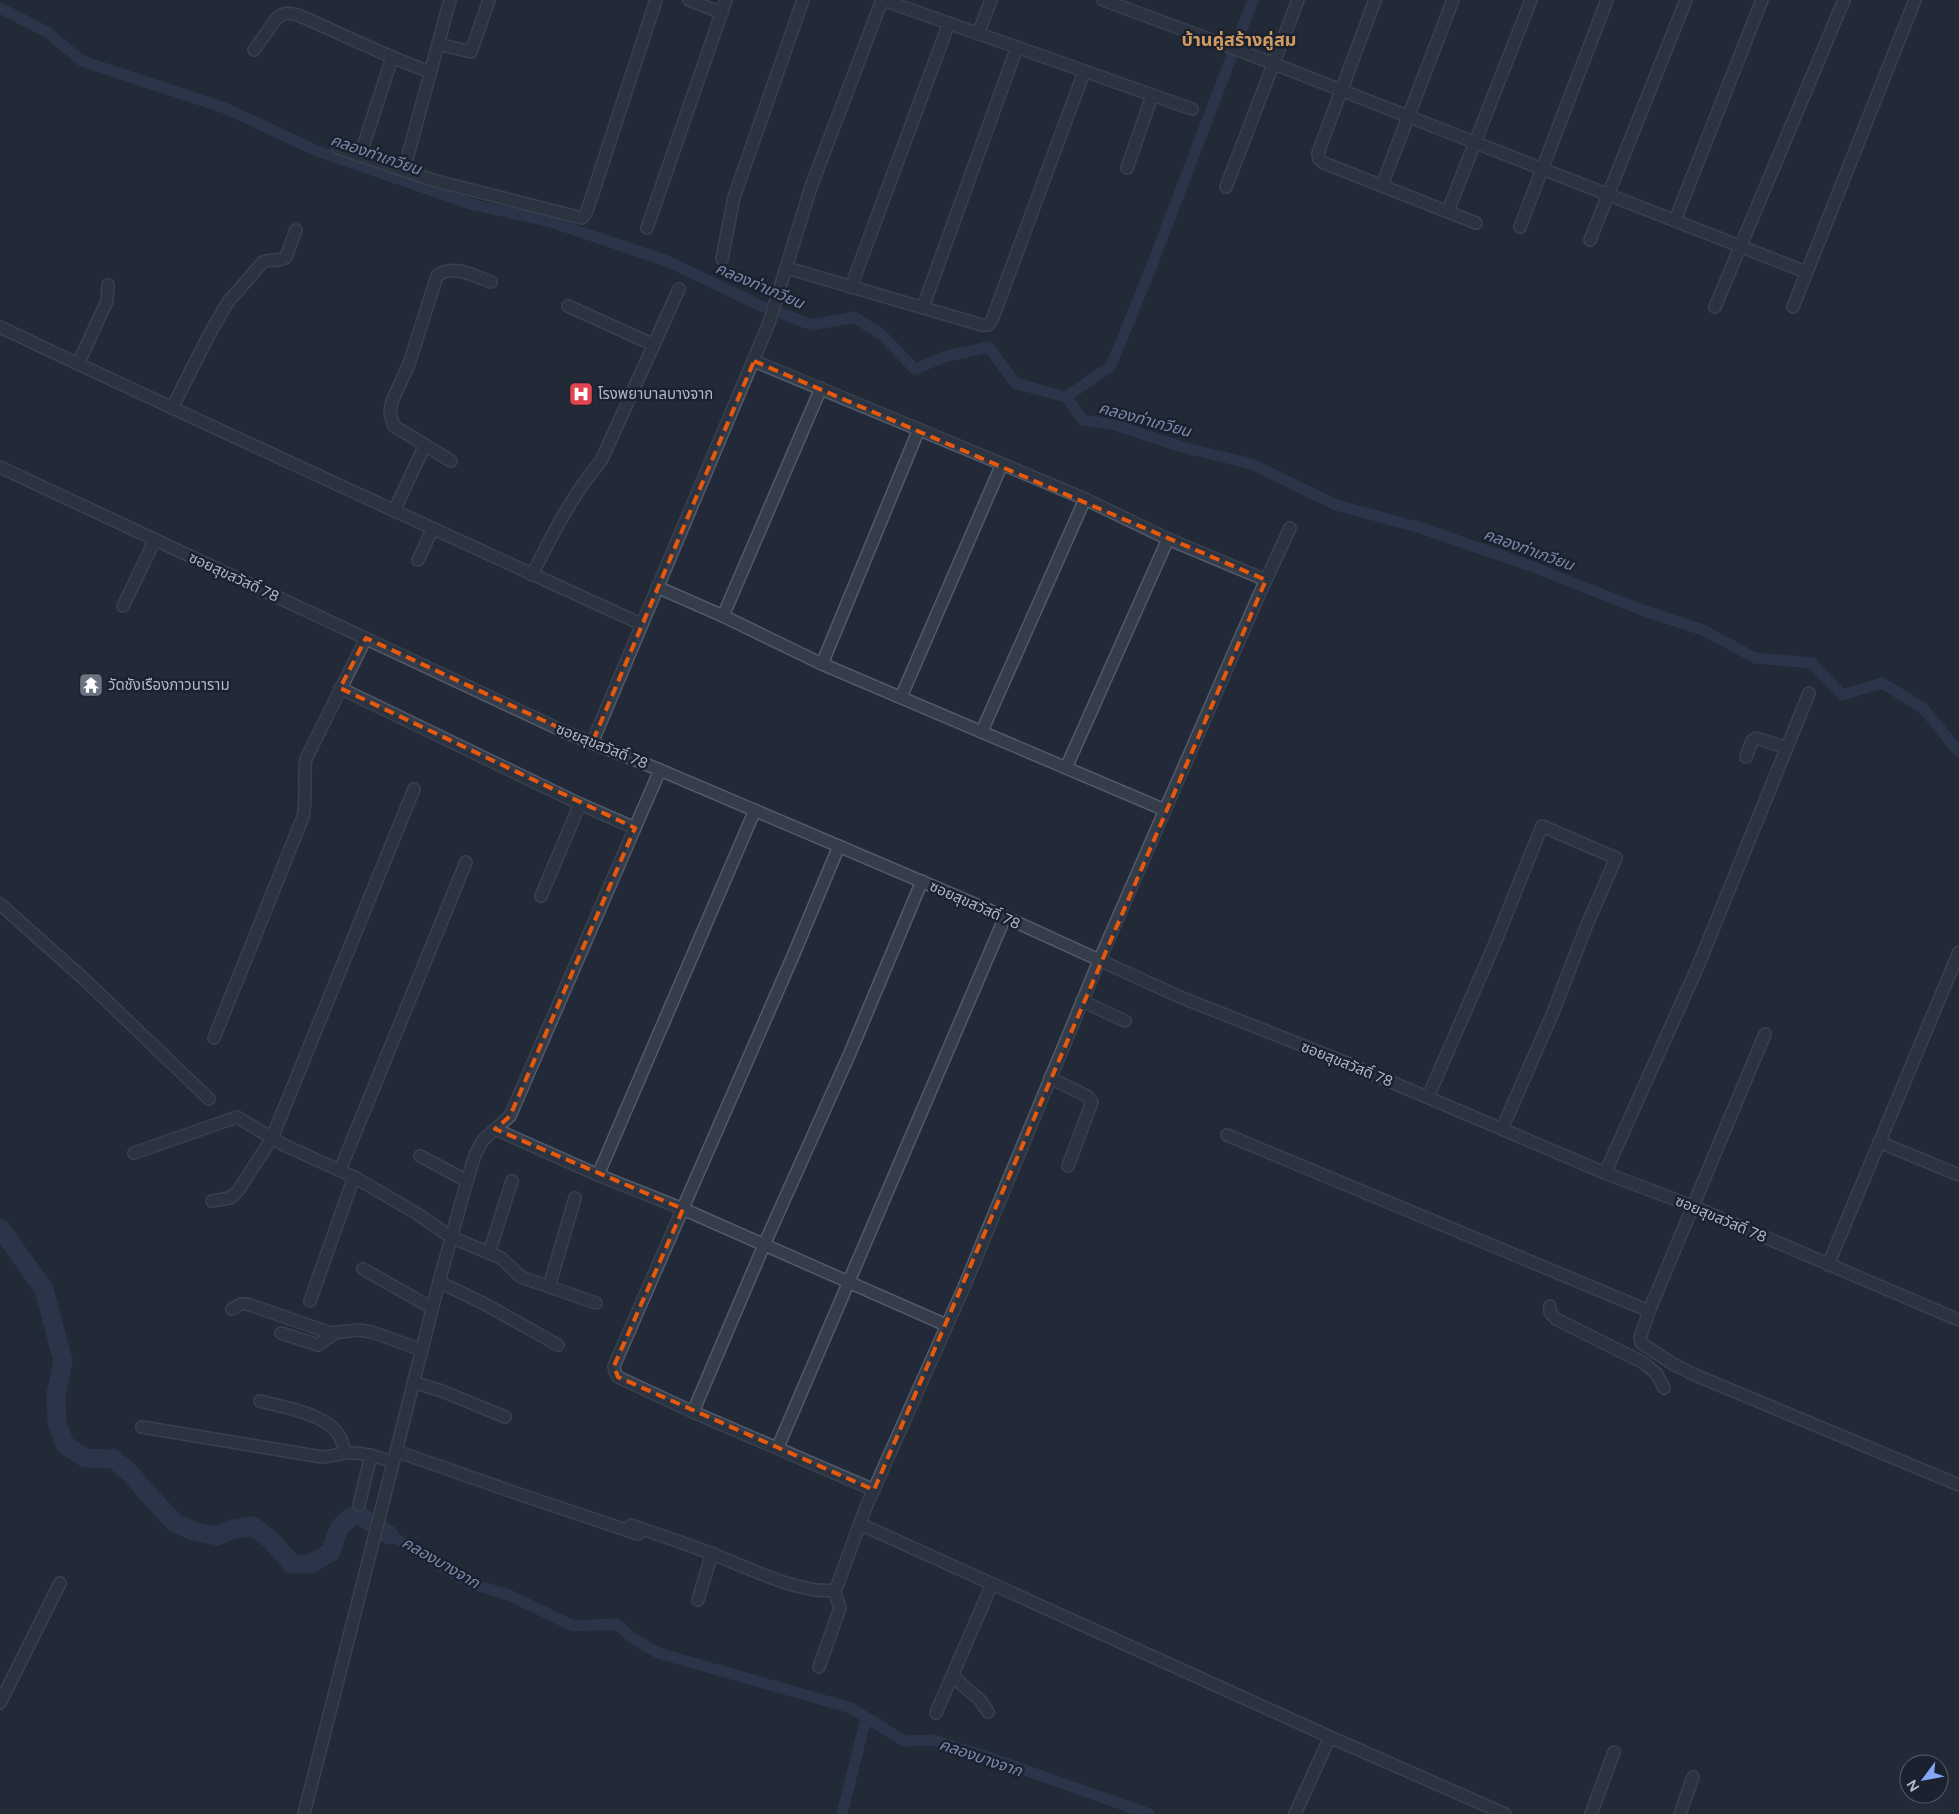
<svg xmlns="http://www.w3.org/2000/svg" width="1959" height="1814" font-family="Figtree,'Noto Sans Thai',sans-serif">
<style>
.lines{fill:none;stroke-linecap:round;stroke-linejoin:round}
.canal{stroke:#364360;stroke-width:11}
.river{stroke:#364360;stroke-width:19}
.minor-casing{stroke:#535a67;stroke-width:14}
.minor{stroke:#353c4a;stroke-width:11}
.marked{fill:none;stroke:#e8590c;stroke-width:4;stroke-dasharray:10 6;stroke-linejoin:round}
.labels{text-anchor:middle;stroke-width:5;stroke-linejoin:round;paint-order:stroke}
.poi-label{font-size:15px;fill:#b0b7c6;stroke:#1b212e;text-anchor:start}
.street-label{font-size:15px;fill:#b0b7c6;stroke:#1b212e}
.water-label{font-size:16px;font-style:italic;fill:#798aad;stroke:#1b212e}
.quarter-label{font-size:18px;font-weight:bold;fill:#d29c60;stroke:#1b212e}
</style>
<rect width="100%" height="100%" fill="#222a39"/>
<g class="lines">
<g class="canal">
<path d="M0,8L47,32L82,61L225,108L317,151L474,205L551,222L667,261L761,306L812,325L854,317L882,335L915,369L947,356L989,347L1015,383L1066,397L1083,420L1115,425L1182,447L1252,464L1336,505L1421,528L1528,565L1642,610L1703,630L1755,658L1812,663L1842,695L1882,683L1923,708L1959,752"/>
<path d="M1066,397L1111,366L1152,265L1253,0"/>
<path d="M389,1535L472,1584L509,1595L573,1626L616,1624L634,1639L658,1653L851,1708L904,1741L933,1740L991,1758L1149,1814"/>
<path d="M842,1814L866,1718"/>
</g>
<path class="river" d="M0,1228L44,1289L63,1361L56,1394L57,1422L65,1445L85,1458L114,1459L131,1474L146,1492L175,1523L193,1531L217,1536L234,1529L253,1526L271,1540L292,1564H311L331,1552C337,1533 338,1522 358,1514L389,1535"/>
<defs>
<g id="minor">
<path d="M689,0L722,13"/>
<path d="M883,0L1192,109"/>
<path d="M1103,0L1241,51L1806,272"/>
<path d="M1375,0L1318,153L1319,159L1324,163L1476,223"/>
<path d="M978,34L991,0"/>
<path d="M438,44L471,52L489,0"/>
<path d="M254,50L277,18C284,12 289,13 298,15C342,34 385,56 430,72"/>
<path d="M338,148L436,181L582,218L586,213L592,196L656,0"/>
<path d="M360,156L392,58"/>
<path d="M1127,168L1152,96"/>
<path d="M404,170L450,0"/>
<path d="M1382,185L1453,0"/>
<path d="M1226,187L1298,0"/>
<path d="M1448,211L1531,0"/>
<path d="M1675,220L1762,0"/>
<path d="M1520,227L1607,0"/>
<path d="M647,228L726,0"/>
<path d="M1590,240L1686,0"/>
<path d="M722,259L734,197L803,0"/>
<path d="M787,268L982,325H988L992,320L1084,72"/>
<path d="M851,287L949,23"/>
<path d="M568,306L654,345"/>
<path d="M923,307L1017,47"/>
<path d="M1715,307L1844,0"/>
<path d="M1793,307L1915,0"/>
<path d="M0,327C213,428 427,526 641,624"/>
<path d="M754,361L1002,464L1085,499L1168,539L1266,580"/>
<path d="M78,364L107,301L108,285"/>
<path d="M172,408L210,333L228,302L263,262C270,259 280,262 286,257L296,230"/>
<path d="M425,445L451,461"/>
<path d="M0,467L563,731L660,770L1005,917L1180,997L1342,1061L1605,1173L1692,1206L1959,1320"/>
<path d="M394,511L425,445L394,426L390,413L392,401L409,364L437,276C452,263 475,276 491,282"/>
<path d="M418,560L433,528"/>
<path d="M532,575C552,535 572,495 601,461L679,289"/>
<path d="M657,587L723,616L822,664L1165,810"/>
<path d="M123,606L155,540"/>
<path d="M723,616L821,388"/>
<path d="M822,664L919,429"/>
<path d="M340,688L580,804L635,828"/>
<path d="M901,697L1002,464"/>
<path d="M982,731L1085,499"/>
<path d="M592,743L769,323L811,187L882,0"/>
<path d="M1746,757L1752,741L1756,738L1787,748"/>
<path d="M1066,768L1168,539"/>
<path d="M839,846L793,956L614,1366L615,1372L618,1377L693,1412L874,1490"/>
<path d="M541,896L580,804"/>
<path d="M0,904L84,979L209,1099"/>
<path d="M1082,1001L1125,1021"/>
<path d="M1765,1034L1649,1311L1640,1338L1641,1343L1673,1364L1695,1375L1959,1485"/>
<path d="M214,1038L303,817C307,797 303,778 306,759L366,638"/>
<path d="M1050,1078L1087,1096L1092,1102L1068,1166"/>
<path d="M1428,1097L1495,943L1542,826L1616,858L1586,927L1552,1015L1502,1129"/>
<path d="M495,1129L598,1175L683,1209L946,1325"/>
<path d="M1227,1135L1649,1311"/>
<path d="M1879,1142L1959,1175"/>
<path d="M134,1153L237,1117L284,1145L354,1177L416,1213L451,1237L501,1258L521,1277L596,1303"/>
<path d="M420,1156L467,1181"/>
<path d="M340,1170L466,862"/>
<path d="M1605,1173L1698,966L1809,693"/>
<path d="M598,1175L755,810"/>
<path d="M212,1201L230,1198L238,1191L272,1138L414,789"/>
<path d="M489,1253L512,1181"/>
<path d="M1828,1265L1959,952"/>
<path d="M363,1269L432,1308"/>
<path d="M439,1282L483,1303L558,1345"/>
<path d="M549,1287L575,1198"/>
<path d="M310,1301L354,1177"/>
<path d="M1550,1306V1312L1556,1319L1642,1362L1656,1373L1664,1388"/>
<path d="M232,1309L241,1304H247L331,1333L358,1330L372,1332L422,1350"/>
<path d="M281,1333L318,1345L335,1333"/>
<path d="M413,1382L442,1391L505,1417"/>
<path d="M260,1401C289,1409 344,1415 344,1453"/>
<path d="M693,1412L764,1245L850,1053L922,881"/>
<path d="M142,1427L322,1457C330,1457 337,1454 346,1453C362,1452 378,1457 393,1462"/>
<path d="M778,1447L1005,917"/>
<path d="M396,1451L510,1491L638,1534"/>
<path d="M359,1505L371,1455"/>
<path d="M860,1524L1330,1737"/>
<path d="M631,1525C657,1534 684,1543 710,1553C742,1565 801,1595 834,1590L837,1586L866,1507L964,1287L1099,961L1259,595L1290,528"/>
<path d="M698,1600L712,1553"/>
<path d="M819,1667L840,1608L834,1590"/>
<path d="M952,1676L980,1700L988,1712"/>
<path d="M0,1703L60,1583"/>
<path d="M936,1713L992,1584"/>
<path d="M304,1814L439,1282L467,1181L475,1155L483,1140L510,1116L660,770"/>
<path d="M1295,1814L1330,1737L1505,1814"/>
<path d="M1591,1814L1614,1752"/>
<path d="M1680,1814L1693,1777"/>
</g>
</defs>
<use href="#minor" class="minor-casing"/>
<use href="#minor" class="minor"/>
</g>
<path d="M0 0H1959V1814H0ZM754,361L1266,580L874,1490L618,1377L614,1366L683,1209L495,1129L510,1116L635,828L340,688L366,638L592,743Z" fill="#222a39" fill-opacity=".55" fill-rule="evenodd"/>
<path class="marked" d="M754,361L1266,580L874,1490L618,1377L614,1366L683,1209L495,1129L510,1116L635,828L340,688L366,638L592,743Z"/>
<defs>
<symbol id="hospital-square" viewBox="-11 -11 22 22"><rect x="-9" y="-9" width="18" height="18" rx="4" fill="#e0444e" stroke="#1b212e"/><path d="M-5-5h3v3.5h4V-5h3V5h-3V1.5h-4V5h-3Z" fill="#fff"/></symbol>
<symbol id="temple-square" viewBox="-11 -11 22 22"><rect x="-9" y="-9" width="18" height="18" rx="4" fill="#6b7280" stroke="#1b212e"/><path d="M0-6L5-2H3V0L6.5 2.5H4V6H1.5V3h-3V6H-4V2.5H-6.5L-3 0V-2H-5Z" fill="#fff"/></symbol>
</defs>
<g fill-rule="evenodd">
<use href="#hospital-square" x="567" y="380" width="28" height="28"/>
<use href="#temple-square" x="77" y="671" width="28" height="28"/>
</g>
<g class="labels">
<g class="poi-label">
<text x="598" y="399">โรงพยาบาลบางจาก</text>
<text x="108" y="690">วัดชังเรืองภาวนาราม</text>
</g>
<g class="street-label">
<text transform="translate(234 577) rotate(25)" y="5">ซอยสุขสวัสดิ์ 78</text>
<text transform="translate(602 746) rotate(22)" y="5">ซอยสุขสวัสดิ์ 78</text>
<text transform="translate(975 905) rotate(24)" y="5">ซอยสุขสวัสดิ์ 78</text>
<text transform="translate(1347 1064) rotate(22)" y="5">ซอยสุขสวัสดิ์ 78</text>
<text transform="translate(1721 1219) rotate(23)" y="5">ซอยสุขสวัสดิ์ 78</text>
</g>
<g class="water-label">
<text transform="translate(376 154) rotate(19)" y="6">คลองท่าเกวียน</text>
<text transform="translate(760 285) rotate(23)" y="6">คลองท่าเกวียน</text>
<text transform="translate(1145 419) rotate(15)" y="6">คลองท่าเกวียน</text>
<text transform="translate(1529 549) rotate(20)" y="6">คลองท่าเกวียน</text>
<text transform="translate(441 1562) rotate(30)" y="6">คลองบางจาก</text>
<text transform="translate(981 1757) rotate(19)" y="6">คลองบางจาก</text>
</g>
<g class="quarter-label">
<text x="1239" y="46">บ้านคู่สร้างคู่สม</text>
</g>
</g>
<g transform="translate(1924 1779) rotate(238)"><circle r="24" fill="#1b212e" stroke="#575d6b"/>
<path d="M0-4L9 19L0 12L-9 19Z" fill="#85a6f6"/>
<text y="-8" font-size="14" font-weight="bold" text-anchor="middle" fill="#b0b7c6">N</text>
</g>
</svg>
